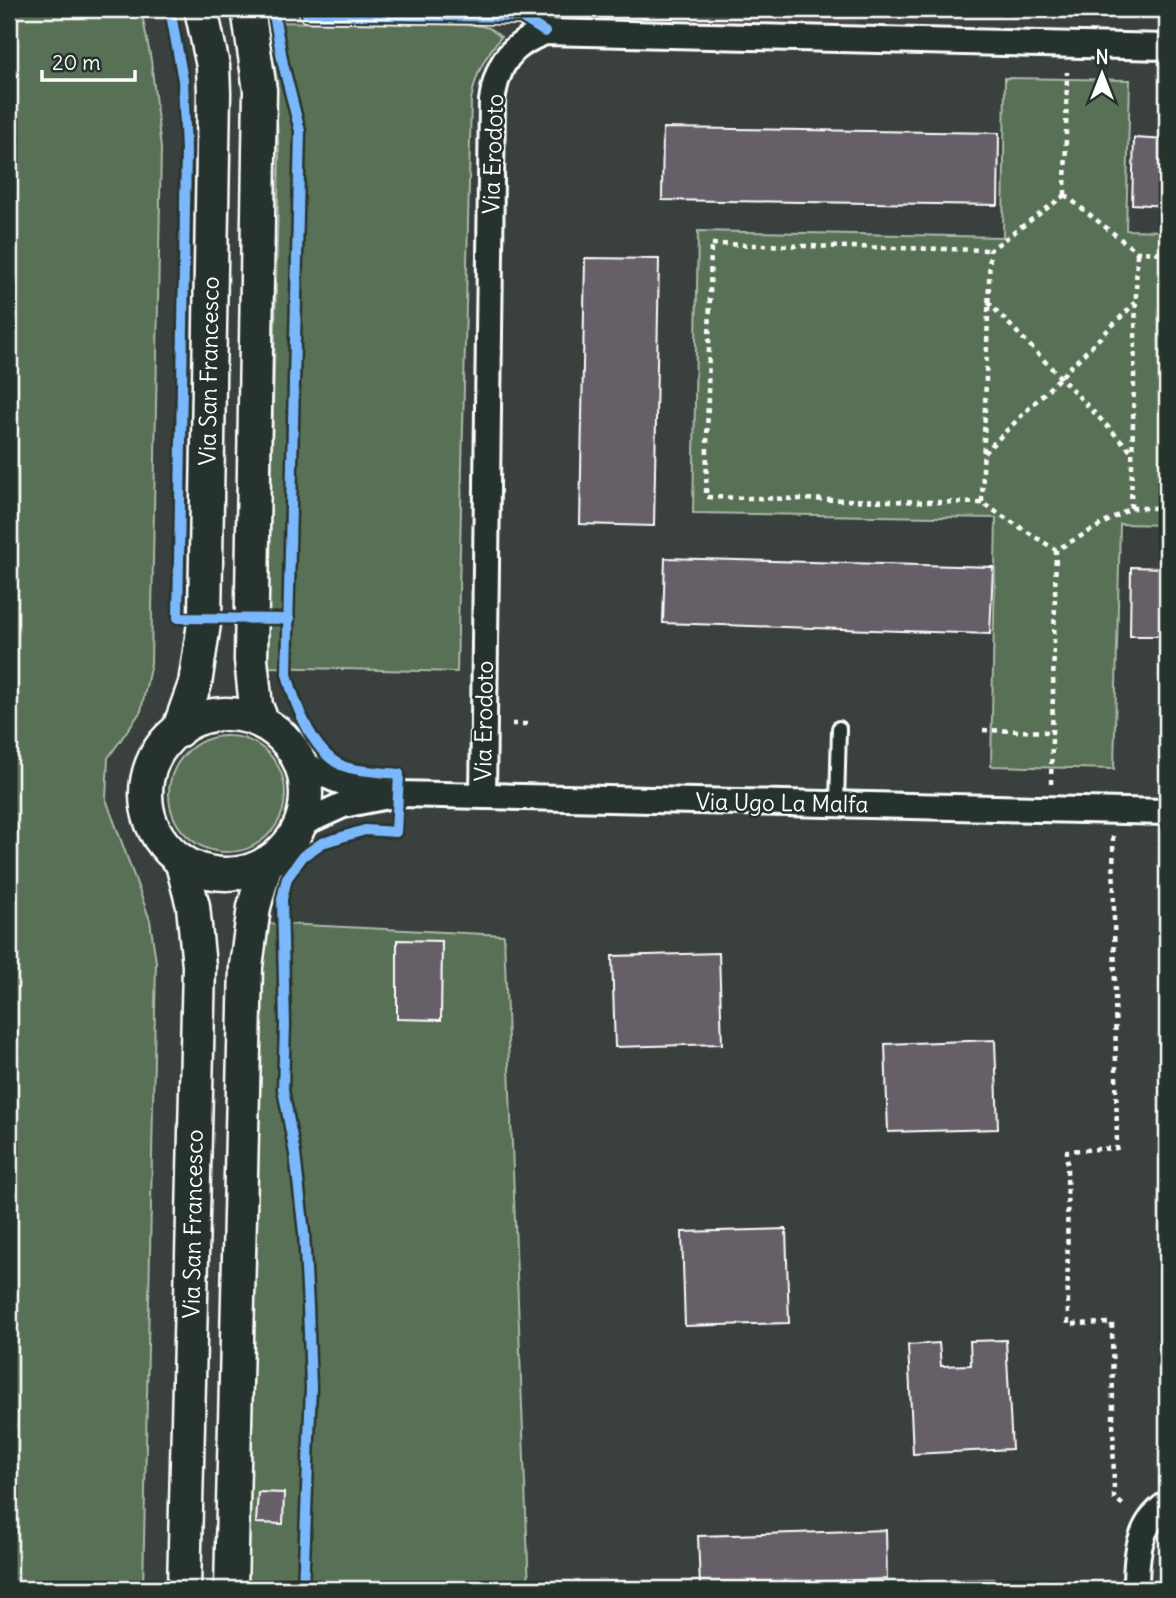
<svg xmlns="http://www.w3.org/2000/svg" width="1176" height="1598" font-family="Delius,sans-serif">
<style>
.built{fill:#46494a}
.green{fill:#597054;stroke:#acb8aa;stroke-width:2}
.building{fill:#665e67;stroke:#fff;stroke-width:2}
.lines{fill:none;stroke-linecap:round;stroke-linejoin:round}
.service-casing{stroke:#fff;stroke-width:18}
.minor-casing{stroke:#fff;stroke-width:30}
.tertiary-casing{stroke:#fff;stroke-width:37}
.path{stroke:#fff;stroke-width:4.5;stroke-dasharray:5 5;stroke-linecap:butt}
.service{stroke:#26332d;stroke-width:12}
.minor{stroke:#26332d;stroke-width:24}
.tertiary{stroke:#26332d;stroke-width:32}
.cycleway-casing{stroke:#26332d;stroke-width:15}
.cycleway{stroke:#7ab7fb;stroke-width:10}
.labels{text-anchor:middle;stroke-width:5;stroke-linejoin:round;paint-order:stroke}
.street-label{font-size:23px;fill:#fff;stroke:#26332d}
</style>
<rect width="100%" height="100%" fill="#39403e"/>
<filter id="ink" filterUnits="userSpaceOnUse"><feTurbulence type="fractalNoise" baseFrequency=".0143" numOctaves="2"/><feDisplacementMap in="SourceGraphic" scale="14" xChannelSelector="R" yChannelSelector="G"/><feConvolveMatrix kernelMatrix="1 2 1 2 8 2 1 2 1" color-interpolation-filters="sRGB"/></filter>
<g filter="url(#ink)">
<path class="built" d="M530,9H855L857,27L549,23Z"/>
<g class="green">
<path d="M9,9H141L151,60L161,149L151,663L141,711L108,758L106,799L150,920L156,962L143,1589H9Z"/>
<path d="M265,22L476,25L489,28L501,37C484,58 476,73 471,100L457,672L267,667L279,157L274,66Z"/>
<path d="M1005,78L1130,80L1126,230L1167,231V525L1120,524L1114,769L991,766L996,518L693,513L698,231L1003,237Z"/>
<circle cx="227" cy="794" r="58"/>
<path d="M264,923L504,935L529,1589H241L257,967Z"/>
</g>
<g class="building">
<path d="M663,128L999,133L998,205L662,200Z"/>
<path d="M1134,138L1167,140V206L1132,204Z"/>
<path d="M585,258L659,259L654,526L580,524Z"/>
<path d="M665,558L993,567L990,634L663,623Z"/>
<path d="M1131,567L1167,568V636H1130Z"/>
<path d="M397,940L442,941L441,1020L397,1019Z"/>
<path d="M719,953L722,1044L615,1047L612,956Z"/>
<path d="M995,1040L998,1129L888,1132L885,1044Z"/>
<path d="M786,1229L789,1323L685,1326L682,1232Z"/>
<path d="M1006,1340L1012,1449L913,1454L908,1345L939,1343L941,1366L971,1365L970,1341Z"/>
<path d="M258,1492L284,1493L283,1524L256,1523Z"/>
<path d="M886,1530L887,1579L700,1586L698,1536Z"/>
<path d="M996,1579L997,1589H950V1580Z"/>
</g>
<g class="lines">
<defs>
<g id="service">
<path d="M307,14L521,17L544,32"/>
<path d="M837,805L839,728"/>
</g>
<g id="minor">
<path d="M298,759C334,784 355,787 398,794L343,805L301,824"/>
<path d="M398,794L1167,812"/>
<path d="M483,796L492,101C497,64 510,45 545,32L1167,47"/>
<path d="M1136,1589C1136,1556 1138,1524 1167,1504"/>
</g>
<g id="tertiary">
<path d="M248,9L260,90L251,660L256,706L263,723"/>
<circle cx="226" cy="794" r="80"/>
<path d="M178,731L195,684L205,617L214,93L213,66L201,9"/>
<path d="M181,860L193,906L199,966L184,1589"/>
<path d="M231,1589L246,966L254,907L266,863"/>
</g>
</defs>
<use href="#service" class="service-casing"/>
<use href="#minor" class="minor-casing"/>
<use href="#tertiary" class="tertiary-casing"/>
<g class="path">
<path d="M1065,195L990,250L982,503L1056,550L1131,508H1167"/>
<path d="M1065,195L1067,72"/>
<path d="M1065,195L1137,252L1167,253"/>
<path d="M988,302L1132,452"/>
<path d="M984,453L1136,302"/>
<path d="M982,503L706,497L711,244L990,250"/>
<path d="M1131,508L1137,252"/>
<path d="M512,724H532"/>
<path d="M983,730L1052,732"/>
<path d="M1051,784L1056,550"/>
<path d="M1113,836L1117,1148L1067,1151L1068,1324L1112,1323L1114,1498L1126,1507"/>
</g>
<use href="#service" class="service"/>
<use href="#minor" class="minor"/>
<use href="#tertiary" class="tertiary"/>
<defs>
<g id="cycleway">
<path d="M170,9L183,80L186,151L178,618L289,619"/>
<path d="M273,9L283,64L300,131L287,674C295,705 315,760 349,768C364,772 383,772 399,774L396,832L365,830L322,843L303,856L287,878L282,899L285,1025L283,1089L295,1154L304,1233L308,1306L311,1387L303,1589"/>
<path d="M307,14L521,17L545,32"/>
</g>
</defs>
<use href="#cycleway" class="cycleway-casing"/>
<use href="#cycleway" class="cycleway"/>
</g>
</g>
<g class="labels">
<g class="street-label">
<text transform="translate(493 154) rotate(-88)" y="8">Via Erodoto</text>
<text transform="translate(209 371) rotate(-89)" y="8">Via San Francesco</text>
<text transform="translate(484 721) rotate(-89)" y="8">Via Erodoto</text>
<text transform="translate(782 803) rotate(1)" y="8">Via Ugo La Malfa</text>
<text transform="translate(193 1224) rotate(-89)" y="8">Via San Francesco</text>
</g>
</g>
<rect width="1176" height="1598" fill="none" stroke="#26332d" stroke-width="35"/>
<rect x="18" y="18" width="1141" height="1563" fill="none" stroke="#fff" stroke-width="2.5" filter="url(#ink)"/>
<g transform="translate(1102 74)" stroke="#26332d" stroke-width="5" paint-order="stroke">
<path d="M0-5L12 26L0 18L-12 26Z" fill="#ffffff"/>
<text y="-10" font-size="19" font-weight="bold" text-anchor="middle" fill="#ffffff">N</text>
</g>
<path d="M42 70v10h93v-10" fill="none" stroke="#ffffff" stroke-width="3.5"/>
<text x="52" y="70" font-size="21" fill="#ffffff" stroke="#26332d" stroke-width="5" paint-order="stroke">20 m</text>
</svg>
